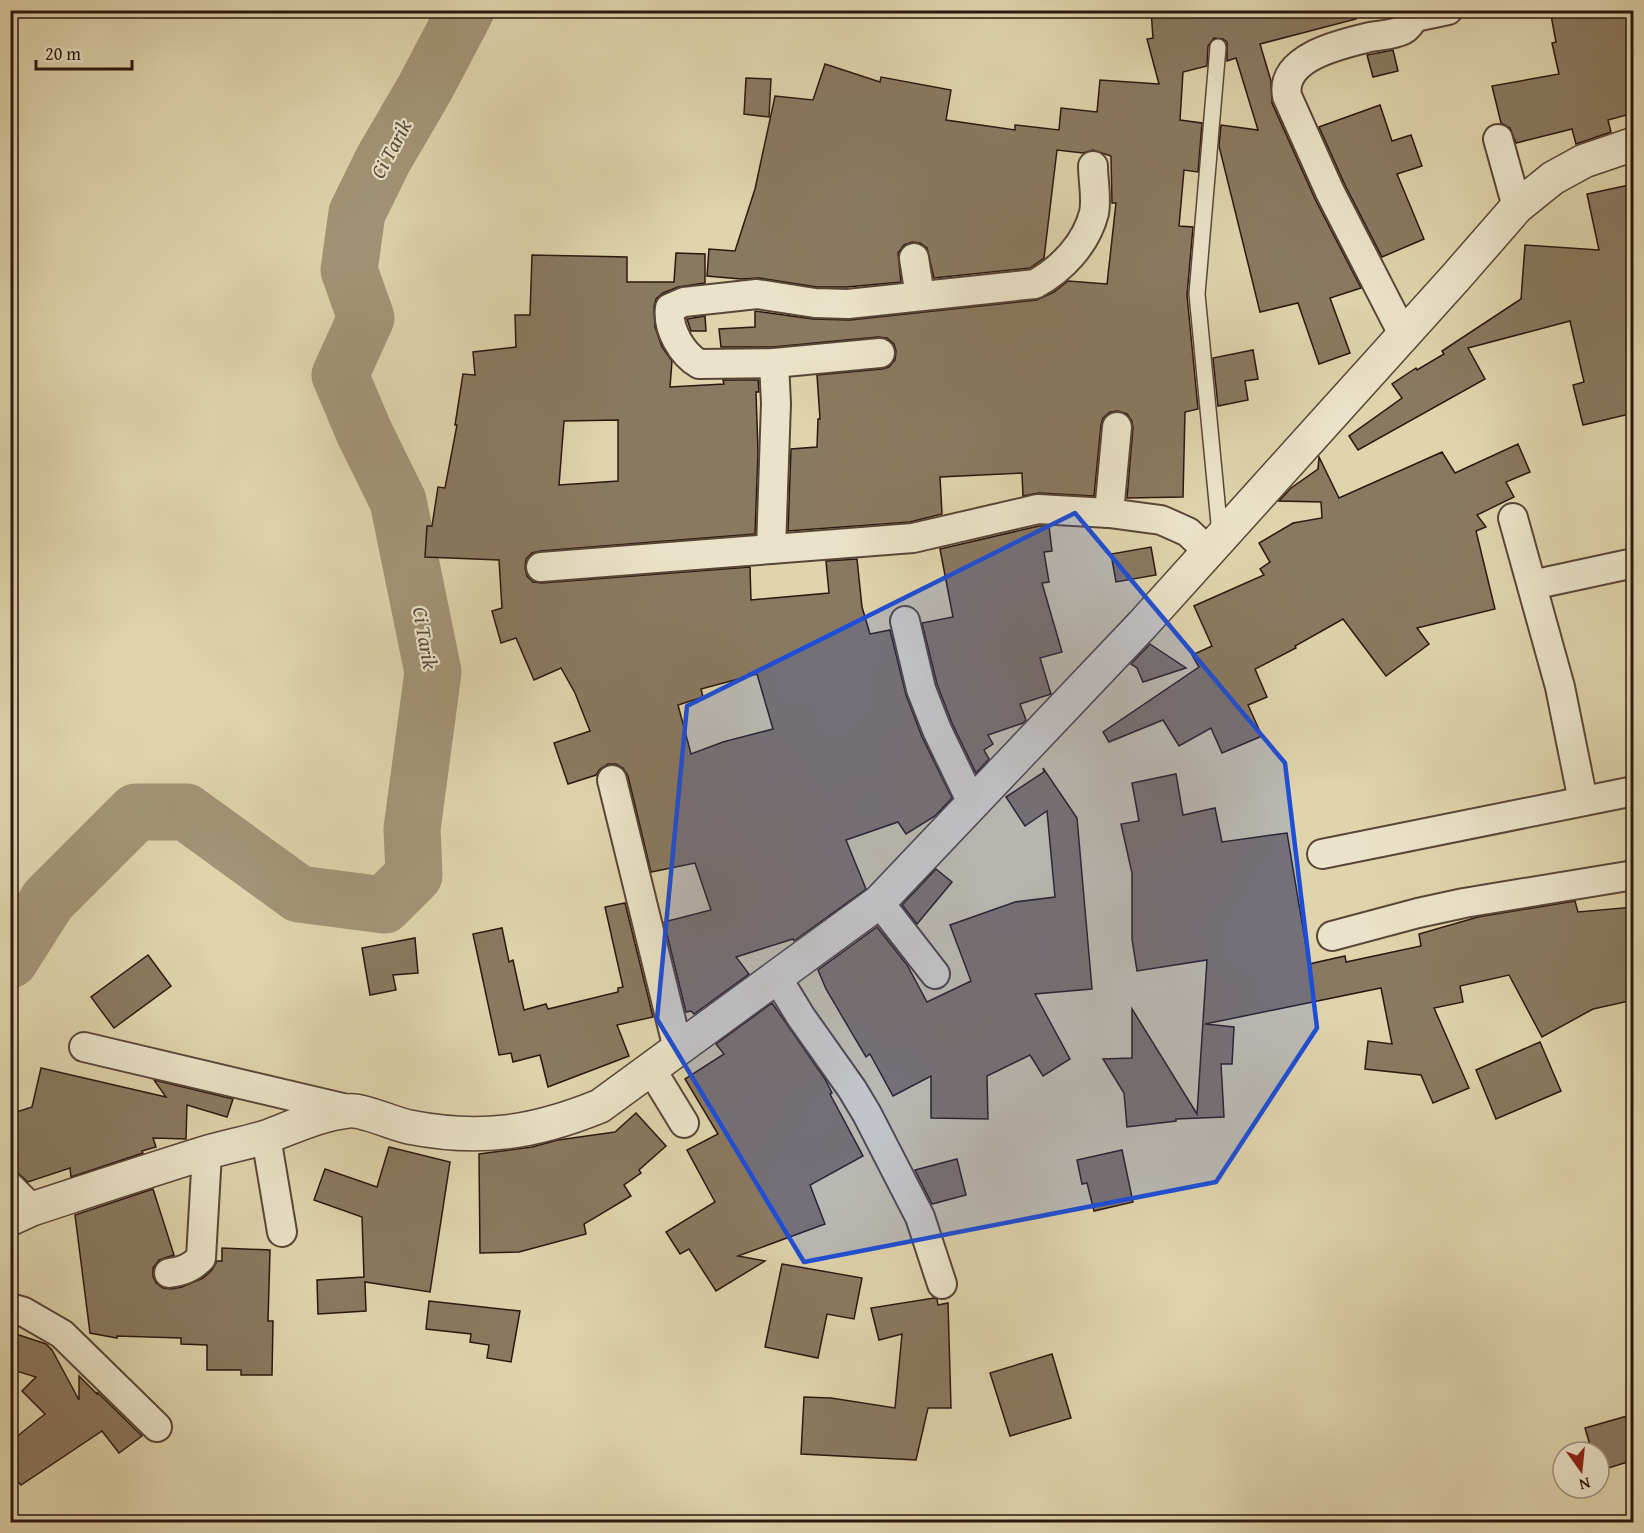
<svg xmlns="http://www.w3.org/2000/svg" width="1644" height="1533" font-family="'Gentium Book Plus',serif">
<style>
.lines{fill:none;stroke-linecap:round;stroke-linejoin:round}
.river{stroke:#a39477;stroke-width:57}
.building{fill:#8a7961;stroke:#2c1710;stroke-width:1.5;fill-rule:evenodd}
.service-casing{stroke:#594637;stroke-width:18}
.minor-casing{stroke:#594637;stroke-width:32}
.tertiary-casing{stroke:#594637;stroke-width:36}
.service{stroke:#ebe3c9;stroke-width:15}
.minor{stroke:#ebe3c9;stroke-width:28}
.tertiary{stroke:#ebe3c9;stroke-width:33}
.marked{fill:#1d4ed8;fill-opacity:0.2;stroke:#1d4ed8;stroke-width:4.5;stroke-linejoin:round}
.labels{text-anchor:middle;stroke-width:4.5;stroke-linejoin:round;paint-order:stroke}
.water-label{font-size:21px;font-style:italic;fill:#5c4939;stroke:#ebe3c9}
</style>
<rect width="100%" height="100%" fill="#e0d4ac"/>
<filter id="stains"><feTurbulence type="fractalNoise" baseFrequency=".00333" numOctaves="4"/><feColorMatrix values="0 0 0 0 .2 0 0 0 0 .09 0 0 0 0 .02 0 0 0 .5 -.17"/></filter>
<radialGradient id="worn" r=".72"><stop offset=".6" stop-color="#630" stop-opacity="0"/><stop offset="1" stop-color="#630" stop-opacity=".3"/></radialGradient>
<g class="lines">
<path class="river" d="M10,960L48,900L136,812H186L299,894L384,905L414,875L412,829L433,672L398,501L364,432L340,375L366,318L349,270L357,213L383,160L425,88L466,10"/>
</g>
<g class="building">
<path d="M1151,10H1355L1356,19L1260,44L1271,81L1272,103L1315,199L1361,288L1330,298L1350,353L1319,364L1298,303L1260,312L1219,146L1221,125L1258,130L1236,58L1227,61V42L1223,39L1214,38L1208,46L1207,66L1183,72L1180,120L1202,123L1198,172L1184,170L1179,226L1193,227L1187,295L1198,409L1185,412L1183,497L1127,498L1133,428L1132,421L1127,414L1118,411L1110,412L1103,418L1101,425L1094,496L1039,493L1023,496L1022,473L940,477L942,514L910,522L788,531L791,449L817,447L818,419H820L817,375L882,369L889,367L895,360L896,351L894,344L887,338L878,337L773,347H721L719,329L755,327V311L813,319L850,320L1037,300L1054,292L1068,281L1107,284L1116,203H1112L1111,156L1093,150L1083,153L1057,150L1044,258L1030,268L934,278L927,248L920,243L912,242L904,245L898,253L901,282L847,287H817L759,278L741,279L707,276L709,249L735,251L755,189L775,96L813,100L825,64L880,82L881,77L951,90L946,120L1015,130V125L1059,130L1061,108L1097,112L1100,80L1159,84L1147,39L1153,38Z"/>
<path d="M1550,10H1634V113L1608,120L1611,132L1576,144L1572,129L1516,143L1510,128L1501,123L1492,86L1559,74L1552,43L1556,42Z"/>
<path d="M1393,50L1398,71L1373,77L1367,55Z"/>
<path d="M746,78L771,79L769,117L744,114Z"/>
<path d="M1380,105L1392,141L1411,135L1422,166L1397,174L1424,239L1382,257L1345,185L1319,127Z"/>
<path d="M1634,184V413L1583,425L1573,385L1584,382L1570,321L1468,348L1485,379L1358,450L1349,436L1402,398L1392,384L1416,368L1417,370L1444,354L1442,351L1521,299L1525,245L1599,250L1587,194Z"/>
<path d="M676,253L705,254V283L678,287L663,293L656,299L654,307L655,327L662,347L672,361L670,387L724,384L723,380H758L759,392H756L758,453L755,534L540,551L532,553L526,559L525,568L527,576L533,582L542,583L750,567L751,600L829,593L826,561L857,559L862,607L870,634L890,630L906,695L922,737L952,798L935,816L906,834L898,822L846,840L866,889L794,941L793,939L736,957L749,974L694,1014L691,1011L686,1012L664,922L711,910L695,863L651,872L628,776L623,768L616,764H608L600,769L596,775L568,784L554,743L590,731L575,693L561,668L534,680L516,638L501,643L492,611L502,608L499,560L425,557L427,526H432L438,487L445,488L457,425H455L463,374L475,375L473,352L516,347L515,315H530L532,255L627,257V282H674ZM618,420V481L559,485L564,421ZM757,674L773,729L723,742L691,754L678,705L703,697L701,689Z"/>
<path d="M705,316L706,331H691L687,319Z"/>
<path d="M1253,350L1258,379L1245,381L1248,400L1218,406L1213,358Z"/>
<path d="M1518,444L1530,472L1506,482L1514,497L1477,515L1486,527L1476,531L1495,609L1417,628L1429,644L1386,676L1343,619L1295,646L1296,648L1255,669L1267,697L1248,705L1262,736L1222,753L1211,728L1179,746L1163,720L1109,742L1103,732L1199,667L1192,655L1212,646L1194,606L1264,575L1260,569L1270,562L1259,543L1293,523L1322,518L1321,502L1279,501L1291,488L1318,469L1319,457L1339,498L1442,452L1455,473Z"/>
<path d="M1039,526H1049L1052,551L1044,552L1049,582L1042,583L1062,652L1040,658L1051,694L1020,704L1026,720L1023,723L988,735L993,744L984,750L989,759L976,773L952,723L937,684L922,623L953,617L940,549Z"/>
<path d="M1151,547L1156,575L1116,582L1111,554Z"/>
<path d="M1150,644L1186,668L1143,682L1137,668L1131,664Z"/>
<path d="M1043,768L1077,818L1092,989L1035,994L1070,1059L1043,1076L1030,1055L987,1076L988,1119L931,1118V1076L893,1096L870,1054L866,1057L826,989L818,970L877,927L907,965L927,1002L971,981L950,925L1015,902L1055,897L1047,811L1025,826L1006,797L1044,772Z"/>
<path d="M1176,774L1183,815L1215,808L1222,842L1287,833L1309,964L1345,956L1346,962L1421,946L1419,934L1478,917L1575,901L1578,912L1634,907V1000L1593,1009L1542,1037L1509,975L1460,986L1463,1002L1434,1008L1469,1088L1433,1103L1421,1075L1365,1069L1368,1041L1392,1044L1381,988L1205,1024L1234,1027L1232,1064H1221L1224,1117L1176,1119V1121L1127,1127L1124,1093L1103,1059L1132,1058V1009L1197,1114L1207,960L1137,971L1132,939V873L1121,824L1139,821L1132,783Z"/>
<path d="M936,869L952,882L917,924L902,905Z"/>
<path d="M625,903L653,1017L617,1025L629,1056L548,1087L540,1055L513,1062L511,1053L499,1055L473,934L502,928L509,962L513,960L524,1010L546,1004L548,1009L618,992V988L623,987L605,907Z"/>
<path d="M415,938L418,973L393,975L396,990L370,995L362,948Z"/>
<path d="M148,955L171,986L114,1028L91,997Z"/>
<path d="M772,1003L825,1079L832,1093L830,1094L863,1156L810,1185L825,1224L738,1256L765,1261L716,1291L689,1249L680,1254L666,1232L715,1202L687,1150L718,1134L685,1079L724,1054L716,1044Z"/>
<path d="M1540,1042L1561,1091L1496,1119L1476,1070Z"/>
<path d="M41,1068L166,1097L154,1080L233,1099L227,1117L187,1105L186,1139L153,1138L156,1147L142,1151L143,1153L71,1177L70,1168L28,1182L18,1173L10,1150V1114L32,1107Z"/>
<path d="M636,1113L666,1146L639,1170L641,1173L624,1185L631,1196L584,1224L586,1234L519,1252L480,1253L479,1154L532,1147L558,1140L615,1132Z"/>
<path d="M389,1147L450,1162L430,1292L365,1282L366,1311L318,1314L317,1280L364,1277L362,1217L314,1200L325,1169L377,1187Z"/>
<path d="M1122,1150L1133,1202L1094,1211L1087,1183L1082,1184L1077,1160Z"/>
<path d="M957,1159L966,1195L932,1204L915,1170Z"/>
<path d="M153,1189L174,1255L159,1260L153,1268V1276L156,1283L163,1288L171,1289L182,1287L203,1278L212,1270L217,1261H222V1248L270,1250L268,1321H273L272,1375H241V1370H207V1345L181,1344V1338L117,1336V1338L90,1333L75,1215Z"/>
<path d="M782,1264L862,1278L854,1319L827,1314L818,1358L765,1347Z"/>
<path d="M934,1298L937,1299L938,1305L948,1303L951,1408H928L916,1460L801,1454L804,1397L831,1398L895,1408L902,1334L879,1340L871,1308Z"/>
<path d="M429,1301L520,1311L511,1362L487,1358L489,1345L470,1342L471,1334L426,1329Z"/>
<path d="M10,1332L46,1344L52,1350L79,1400V1376L98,1395L97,1392L142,1436L119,1453L102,1431L21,1485L10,1473V1442L45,1414L22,1391L36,1377L10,1369Z"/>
<path d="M1052,1354L1071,1418L1010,1436L990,1373Z"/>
<path d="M1634,1414V1460L1599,1471V1452H1592L1585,1428Z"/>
</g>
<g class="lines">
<defs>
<path id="service" d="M1218,47L1197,294L1220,534"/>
<g id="minor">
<path d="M1498,139L1517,207"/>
<path d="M914,258L920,296"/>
<path d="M1404,336L1330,192L1287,96C1280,57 1341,44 1370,37C1381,35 1393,35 1403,30C1409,27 1411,21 1415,17L1448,10"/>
<path d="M880,353L774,363L699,364C682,354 667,329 670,308L684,302L757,294L815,303L848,304L1035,284C1062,269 1086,244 1094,213C1097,199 1093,180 1093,166"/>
<path d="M1109,513L1117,427"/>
<path d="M1513,518L1560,687L1583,801"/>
<path d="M771,549L776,403L774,363"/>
<path d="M541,567L913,538L1038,509L1109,513L1161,520L1188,532L1208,551"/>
<path d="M1532,585L1634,563"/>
<path d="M905,621L921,689L937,730L973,805"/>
<path d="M612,780L678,1049"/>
<path d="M1322,854L1634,791"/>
<path d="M879,902L935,974"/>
<path d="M1332,936L1418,913L1464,903L1634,875"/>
<path d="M776,976L801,1017L852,1089L867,1114L920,1217L942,1284"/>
<path d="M84,1047L351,1110"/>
<path d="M651,1069L684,1123"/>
<path d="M266,1137L282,1232"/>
<path d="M10,1187L32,1209"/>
<path d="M169,1273C183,1271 191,1268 201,1258L207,1153"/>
<path d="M10,1308L24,1312L62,1334L157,1427"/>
</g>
<path id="tertiary" d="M10,1219L32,1209C90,1190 147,1171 205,1153C225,1147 246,1143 266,1137C293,1127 320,1114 348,1111C362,1109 394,1124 409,1127C480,1141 534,1133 600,1106L879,902L1143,624L1456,277L1517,207L1553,178L1584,161L1634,144"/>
</defs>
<use href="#service" class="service-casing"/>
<use href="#minor" class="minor-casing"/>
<use href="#tertiary" class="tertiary-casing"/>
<use href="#service" class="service"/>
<use href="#minor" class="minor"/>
<use href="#tertiary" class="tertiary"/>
</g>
<path class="marked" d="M1075,513L1285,763L1317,1028L1216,1182L804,1262L657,1019L687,706Z"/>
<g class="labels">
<g class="water-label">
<text transform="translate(391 149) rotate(-62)" y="7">Ci Tarik</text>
<text transform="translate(425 638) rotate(80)" y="7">Ci Tarik</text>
</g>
</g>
<rect width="1644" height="1533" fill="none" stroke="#e0d4ac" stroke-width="36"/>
<rect x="12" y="12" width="1620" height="1509" fill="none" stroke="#2c1710" stroke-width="3"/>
<rect x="18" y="18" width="1608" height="1497" fill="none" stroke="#2c1710" stroke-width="1.5"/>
<g transform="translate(1581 1470) rotate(165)"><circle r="28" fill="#ebe3c9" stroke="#9f917f" stroke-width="1.5"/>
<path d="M0-4.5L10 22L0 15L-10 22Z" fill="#8f2418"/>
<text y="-9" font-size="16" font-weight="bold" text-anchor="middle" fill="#2c1710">N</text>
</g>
<path d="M36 60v9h96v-9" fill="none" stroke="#2c1710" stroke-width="3"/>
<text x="45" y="60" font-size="18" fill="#2c1710" stroke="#ebe3c9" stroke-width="4.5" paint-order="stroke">20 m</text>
<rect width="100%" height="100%" filter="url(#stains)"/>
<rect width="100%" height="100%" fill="url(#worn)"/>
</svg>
